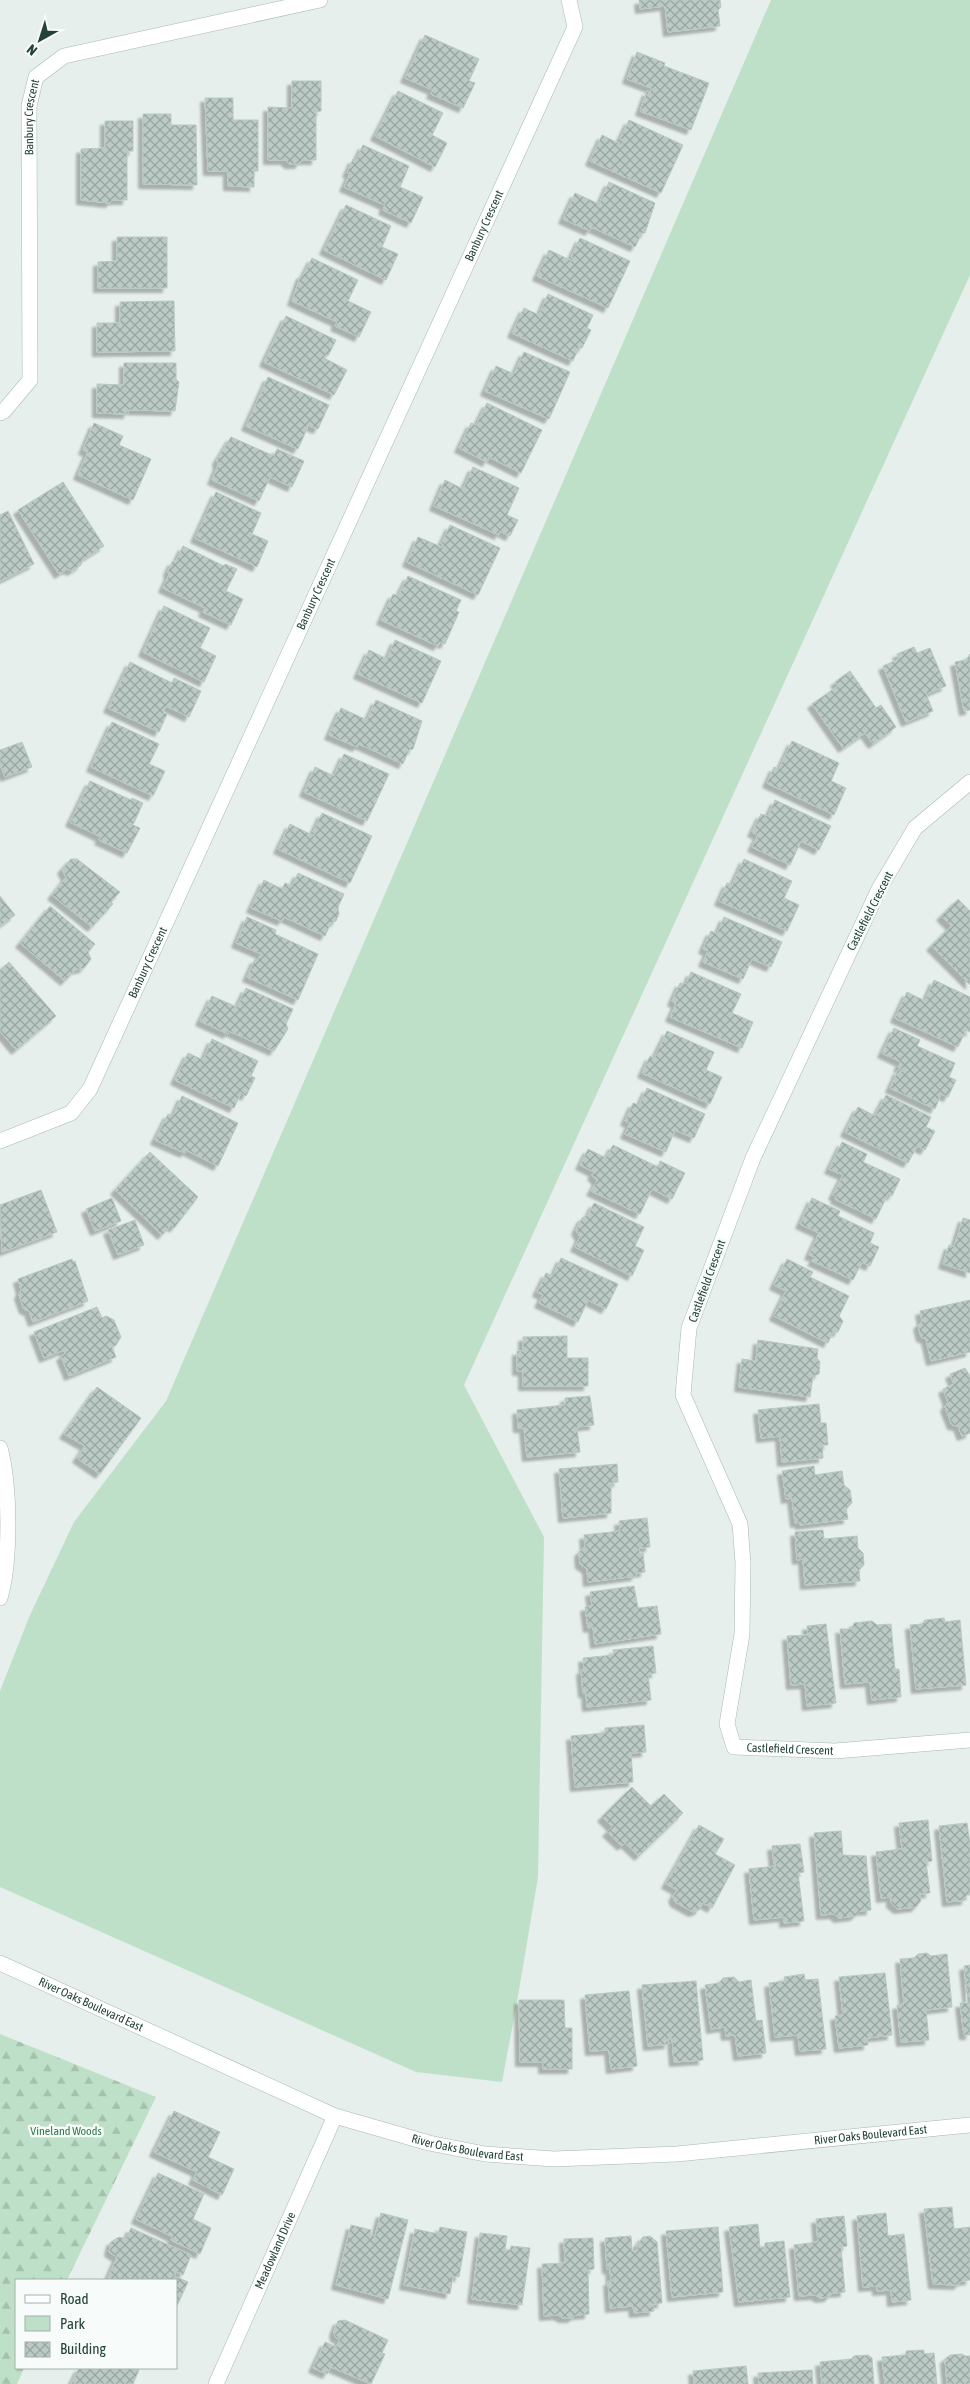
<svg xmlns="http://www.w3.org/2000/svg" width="970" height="2384" font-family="'Asap Condensed',sans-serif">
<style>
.forest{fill:url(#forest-firs)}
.park{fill:#bfe0c8}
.building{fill:url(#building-cross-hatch);stroke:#b8c9c2;filter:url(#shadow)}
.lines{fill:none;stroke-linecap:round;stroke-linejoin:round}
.minor-casing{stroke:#a8b8b2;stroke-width:16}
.tertiary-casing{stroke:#a8b8b2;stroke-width:16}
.minor{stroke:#fff;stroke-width:15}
.tertiary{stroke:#fff;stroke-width:15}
.labels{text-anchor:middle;stroke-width:5;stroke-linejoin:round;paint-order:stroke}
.street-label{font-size:12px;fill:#24423a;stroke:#f7fbf9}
.park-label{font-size:12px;fill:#2d7a4b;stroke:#f7fbf9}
</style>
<defs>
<pattern id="forest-firs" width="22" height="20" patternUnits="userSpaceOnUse" patternTransform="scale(1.25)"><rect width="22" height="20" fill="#bfe0c8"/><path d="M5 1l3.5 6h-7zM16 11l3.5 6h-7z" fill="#a4c1ad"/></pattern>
<pattern id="building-cross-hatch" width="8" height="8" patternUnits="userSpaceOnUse" patternTransform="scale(1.25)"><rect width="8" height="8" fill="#bbcac4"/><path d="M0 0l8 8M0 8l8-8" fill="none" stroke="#98a6a0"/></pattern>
<filter id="shadow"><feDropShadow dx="-4.5" dy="4.5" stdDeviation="1" flood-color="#0004"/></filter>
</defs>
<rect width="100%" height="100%" fill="#e6efeb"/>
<path class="forest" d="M0,2034L156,2097L67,2280H16V2368H24L17,2384H0Z"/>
<path class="park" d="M771,0H970V275L464,1385L544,1537L538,1877L517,2002L502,2082L416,2072L0,1887V1691L30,1615L74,1522L166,1401Z"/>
<g class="building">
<path d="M639,0H720L721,7L718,10L720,26L668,32L665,6L640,9Z"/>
<path d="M425,35L479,59L469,81L475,83L463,108L431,94L433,90L405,78Z"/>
<path d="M637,52L665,63L664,66L709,83L691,130L640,111L647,91L650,93L651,88L627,79Z"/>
<path d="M292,81H321V111L316,112V160H302L299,164H289L285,160H268V107L292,108Z"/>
<path d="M398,91L443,113L432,135L447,143L435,167L375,136Z"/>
<path d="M205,98H233V120H258V171H254V187L228,186V171H208Z"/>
<path d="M143,114H171V125H196L197,185L143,184Z"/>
<path d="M629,120L683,145L661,193L590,161L602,135L622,145L624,141L620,139Z"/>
<path d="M105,121H133V151H127V200H113L110,203L81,200V149L105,148Z"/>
<path d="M363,145L409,166L400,187L423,197L411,223L383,210L385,205L344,187L350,174L347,173L353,159L356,160Z"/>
<path d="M609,182L655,203L645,233H642L635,247L591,227L590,231L563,219L575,193L599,204Z"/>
<path d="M346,205L391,226L382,247L398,254L386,280L324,250Z"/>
<path d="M117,237H167V288H98V262L117,261Z"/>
<path d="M580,238L630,261L608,308L537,276L549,250L572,261L573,258L571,257Z"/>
<path d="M312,258L358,280L348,301L371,312L359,337L335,326L337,322L292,301L301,275L304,274Z"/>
<path d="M548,294L593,315L587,328L591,330L582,348L579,347L573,361L512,333L524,308L539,315Z"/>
<path d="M174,301L175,351L97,352V323H120V302Z"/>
<path d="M286,316L336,340L328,356L325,355L324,358L347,370L334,395L264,362Z"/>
<path d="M524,352L570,372L549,419L485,391L496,366L514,374Z"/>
<path d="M124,363H176V379L179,382L175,411L128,410V414L97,413V384L124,385Z"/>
<path d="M268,377L329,405L318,429L307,425V429L298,449L246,426Z"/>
<path d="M487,403L542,430L521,473L489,457L487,462L459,448L471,423L476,425Z"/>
<path d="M94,423L123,436L119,445L151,459L133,500L78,475L88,452L83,450Z"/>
<path d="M231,437L274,456L277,449L304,461L292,487L270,477L259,501L212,480L218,465L217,460Z"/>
<path d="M473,467L519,488L507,515L518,520L510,536L500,531L499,535L434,506L445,480L463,489Z"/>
<path d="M63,482L104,546L82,560L81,565L72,571L67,569L59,574L18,510Z"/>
<path d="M216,492L261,513L252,534L268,541L257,567L195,538Z"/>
<path d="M8,511L34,564L0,581V515Z"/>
<path d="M450,525L500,548L478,595L407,562L418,537L444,548L445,546L441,544Z"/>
<path d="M183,546L224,566L225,564L237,569L226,591L243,599L231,625L203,612L205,608L163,588L169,575L168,571L172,562L176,561Z"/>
<path d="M408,576L461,600L456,611L459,612L445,644L440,642L438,646L381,620L393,594L398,596Z"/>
<path d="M164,606L210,628L200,648L216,656L204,682L143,652Z"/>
<path d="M395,640L441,661L422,703L358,674L369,650L387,659Z"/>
<path d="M914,647L917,653L930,648L946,686L926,694L933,711L906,722L883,666L899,659L897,654Z"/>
<path d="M970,654V710L964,711L955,662L966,660Z"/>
<path d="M130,662L172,683L174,678L201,691L189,717L166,706L163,713L167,714L159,732L108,708Z"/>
<path d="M850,671L876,708L881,705L896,727L873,744L865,733L843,748L812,704L838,686L835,682Z"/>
<path d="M376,700L422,721L413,749L409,750L403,764L359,744L357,747L329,735L341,708L367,720Z"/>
<path d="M112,722L159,744L149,764L165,771L153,796L91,767Z"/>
<path d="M792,741L839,763L831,781L846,788L834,815L767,783L774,767L779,769Z"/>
<path d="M22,742L32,767L5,777L0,764V750Z"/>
<path d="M344,754L389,774L367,821L304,792L315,767L334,776Z"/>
<path d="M90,781L131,800L132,798L143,803L133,825L140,828L127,853L99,840L101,837L70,822Z"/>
<path d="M775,800L831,826L819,850L801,841L790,865L752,847L758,835L752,832L761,814L768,816Z"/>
<path d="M322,813L372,836L350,883L278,849L290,824L314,836L315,833L313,832Z"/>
<path d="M71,859H77L120,892L111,902L113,904L92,927L52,895L66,877L62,869Z"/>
<path d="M744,859L792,881L784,898L799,905L787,931L719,901L727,883L732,885Z"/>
<path d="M298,873L344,894L338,907L339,914L336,921L331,923L325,936L284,917L282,921L251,908L264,880L282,889L285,883L292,886Z"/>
<path d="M0,896L15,915L0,926Z"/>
<path d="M958,899L970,911V985L931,946L951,926L941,916Z"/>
<path d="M50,906L95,944L88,952L91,959L84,968L75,970L65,981L20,943Z"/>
<path d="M247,917L276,930L275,934L318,954L298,1000L247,977L255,959L258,960L261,954L236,943Z"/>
<path d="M724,917L782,942L771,967L752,959L743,979L703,962L708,951L703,949L711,931L717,934Z"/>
<path d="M9,962L56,1016L16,1050L0,1031V970Z"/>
<path d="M691,972L741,994L732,1013L753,1022L742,1048L670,1017L676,1004L672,1001L680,983L686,984Z"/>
<path d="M934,980L970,997V1032L966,1030L958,1047L895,1018L907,992L925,1001Z"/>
<path d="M246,988L293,1009L286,1024L288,1029L274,1051L229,1031L228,1034L200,1021L212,996L237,1007Z"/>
<path d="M894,1028L920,1040L917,1046L955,1063L949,1077L956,1080L948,1097L941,1094L935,1109L890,1088L898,1070L902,1072L903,1070L898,1067L901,1062L882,1053Z"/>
<path d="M667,1031L714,1052L706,1070L722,1077L710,1104L642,1073L650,1056L654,1058Z"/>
<path d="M212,1039L258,1061L251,1076L255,1078L246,1096L241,1093L234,1108L175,1080L188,1053L203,1060Z"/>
<path d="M647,1088L705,1114L694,1138L675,1130L666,1152L625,1134L630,1123L625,1121L633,1103L639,1105Z"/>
<path d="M886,1095L931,1117L926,1127L935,1131L925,1150L917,1146L908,1163L845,1132L858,1107L875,1116Z"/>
<path d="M182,1096L238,1123L218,1166L186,1150L185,1153L155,1140L168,1114L173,1116Z"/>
<path d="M842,1142L867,1154L863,1162L900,1179L892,1196L888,1194L876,1219L835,1199L836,1196L833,1195L843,1175L829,1169Z"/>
<path d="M613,1145L658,1167L660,1161L685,1173L672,1199L652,1189L640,1214L591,1191L597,1181L592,1175L594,1172L580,1165L588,1149L606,1158Z"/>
<path d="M150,1152L198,1197L174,1228L171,1225L162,1235L115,1190Z"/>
<path d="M41,1190L57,1232L2,1252L0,1205Z"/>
<path d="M112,1198L121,1221L95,1231L86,1209Z"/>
<path d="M812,1198L840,1211L838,1216L874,1233L870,1243L879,1247L870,1266L862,1262L853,1280L812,1261L815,1257L809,1255L819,1233L800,1224Z"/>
<path d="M594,1203L644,1227L635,1246L644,1250L632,1276L575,1247L580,1237L576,1230L582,1218L588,1215Z"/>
<path d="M963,1218L970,1220V1273L943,1264L949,1245L954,1247Z"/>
<path d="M135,1220L144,1245L118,1255L108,1230Z"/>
<path d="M561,1258L618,1284L606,1309L588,1300L578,1322L539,1303L543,1295L537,1292L546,1273L553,1276Z"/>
<path d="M72,1259L73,1262L75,1261L88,1301L33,1322L29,1311L24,1309L19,1295L21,1290L18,1279Z"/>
<path d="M787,1259L813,1272L810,1277L849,1296L839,1316L843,1321L838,1332H833L828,1343L774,1316L786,1291L774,1285Z"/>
<path d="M970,1300V1352L931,1361L926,1339L921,1337L918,1325L922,1321L920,1311Z"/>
<path d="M97,1307L102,1318L106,1316L114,1320L121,1337L116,1345L112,1347L116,1357L69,1376L61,1356L65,1354L64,1350L44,1358L34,1332Z"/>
<path d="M567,1336V1358H588V1386H523V1371H517V1351H523V1337Z"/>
<path d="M758,1340L818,1349L817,1358L820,1362L819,1374L813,1376L810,1397L739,1387L742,1359L756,1361Z"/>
<path d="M965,1368L970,1376V1433L962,1436L958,1426L952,1425L945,1407L948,1402L943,1389L954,1384L950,1374Z"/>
<path d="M97,1387L141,1418L100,1474L77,1458L85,1446L64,1434Z"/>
<path d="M590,1396L594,1425L577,1427L580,1452L527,1457L524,1428H518L517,1410L565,1405V1398Z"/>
<path d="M819,1404L821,1423H826L828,1445H822L823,1458L782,1462L780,1436L761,1438L758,1410Z"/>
<path d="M617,1464L618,1482L611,1483V1513L563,1518L559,1469Z"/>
<path d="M814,1466L815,1475L842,1471L844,1485L850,1490L852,1503L846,1509L848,1519L800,1525L799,1522L795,1523L792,1498L786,1499L782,1471Z"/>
<path d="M647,1518L650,1547L639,1548L640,1554L643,1553L645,1572L636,1573V1576L588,1582L587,1569L580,1564L579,1552L585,1547L584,1535L620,1531L619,1521Z"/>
<path d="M823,1530L824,1539L857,1536L858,1548L863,1553L864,1565L859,1570L860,1581L805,1585L803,1559L797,1560L795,1532Z"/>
<path d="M634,1586L638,1608L657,1606L661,1634L595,1644L593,1627L588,1628L585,1607L592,1606L590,1592Z"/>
<path d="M944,1618L945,1622L960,1620L966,1685L916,1689L910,1625L922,1624L925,1620Z"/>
<path d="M872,1621L877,1625L891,1624L895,1669H899L901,1697L872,1700L870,1682L845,1684L840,1629H852L854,1623Z"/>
<path d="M826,1624L836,1703L807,1706L805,1684L791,1685L787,1636L808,1635L807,1626Z"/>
<path d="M653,1646L656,1673L648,1674L651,1700L587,1707L586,1693H583L581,1670H584L583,1658L614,1655L613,1650Z"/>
<path d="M644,1725L646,1752L631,1753L633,1782L575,1787L571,1736L605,1733V1728Z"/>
<path d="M632,1787L651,1806L664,1794L683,1813L639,1856L625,1843L622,1846L607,1832L612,1827L602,1817Z"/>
<path d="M928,1820L932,1861L926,1862L930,1893L920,1894L921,1901L916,1907L898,1909L891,1903V1897L881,1898L876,1852L902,1849L899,1823Z"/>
<path d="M967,1823L970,1843V1895H966V1900L947,1902L939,1826Z"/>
<path d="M699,1825L724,1839L715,1854L735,1865L712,1908L703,1903L699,1910L693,1912L675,1902L673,1897L677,1890L666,1884Z"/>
<path d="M841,1831L843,1855L866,1856L871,1910L860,1911L855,1916L838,1918L834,1914L821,1915L814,1833Z"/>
<path d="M800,1844L804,1872L798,1873L804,1921L784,1923V1917L754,1920L749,1869L776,1866V1863L774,1864L772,1846Z"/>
<path d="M927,1953L931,1956L947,1954L952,2007L926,2010L929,2040L901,2042L897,2005L904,2004L900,1959L914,1958L918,1954Z"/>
<path d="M970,1965V2035H964L960,2003H968L964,1966Z"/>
<path d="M885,1973L892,2035L867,2038L868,2045L839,2048L835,2016L843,2015L839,1977Z"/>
<path d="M804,1974L805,1980L818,1979L826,2049L800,2051L798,2035L775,2037L769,1983L785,1981L784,1977Z"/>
<path d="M734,1977L739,1982L751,1980L756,2021L762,2020L766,2053L738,2056L735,2035L726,2036L725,2027L711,2029L705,1985L719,1983L723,1978Z"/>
<path d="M696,1981L703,2060L674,2062L672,2038L668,2039L669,2044L648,2046L642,1985Z"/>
<path d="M629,1991L637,2066L611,2069L609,2050L590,2051L585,1995Z"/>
<path d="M519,2000H564L565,2028H572V2069H543V2062H520Z"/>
<path d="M174,2111L220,2132L208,2157L234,2169L222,2195L193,2180L197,2172L154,2152Z"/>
<path d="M158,2173L204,2194L193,2219L211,2228L200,2254L171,2240L173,2237L136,2219Z"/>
<path d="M952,2207L954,2229L970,2227V2280L962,2281L958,2285L933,2284L924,2209Z"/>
<path d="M381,2213L408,2220L388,2299L336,2285L351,2225L371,2230L370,2235L375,2236Z"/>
<path d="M886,2213L888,2236L904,2234L911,2300L892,2302L891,2290L877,2291V2286L863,2287L857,2216Z"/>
<path d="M844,2216L847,2246L841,2247L845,2292L832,2293L829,2297L820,2298L815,2295L799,2296L794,2245L818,2242L816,2219Z"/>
<path d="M758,2224L760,2248L765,2247V2243L784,2241L790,2297L739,2302L729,2227Z"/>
<path d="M440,2227L467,2232L459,2277L453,2276L450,2294L404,2285L415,2229L438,2234Z"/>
<path d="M718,2227L723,2292L672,2297L666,2231Z"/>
<path d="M131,2228L191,2255L183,2275L176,2272L174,2276L188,2282L176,2308V2280H114L108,2278L117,2257L109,2252L111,2242L119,2237L126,2239Z"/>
<path d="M480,2233L507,2236L505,2250H510L511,2246L530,2248L522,2305L472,2299Z"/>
<path d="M631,2236L632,2251H637V2245L643,2237L650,2236L657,2242L662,2303L653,2304L654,2311L634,2313L633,2306L610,2308L608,2281L611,2282L610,2269H607L605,2238Z"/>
<path d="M593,2238L594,2269L588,2270L589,2314L576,2315L572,2318H563L558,2315L544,2316L542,2264L565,2263L564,2239Z"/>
<path d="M345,2320L388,2340L382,2353L385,2354L371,2384L331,2367L327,2374L313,2368L325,2342L336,2347L340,2339L335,2337L334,2331L338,2321Z"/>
<path d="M924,2350V2354L934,2353L937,2384H885L882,2357L906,2355V2351Z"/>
<path d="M962,2354L965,2356H970V2384H947L945,2359L950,2355Z"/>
<path d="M868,2355L872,2358L874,2384H822L820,2362L851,2359L854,2356Z"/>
<path d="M746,2366L748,2384H694L693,2371Z"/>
<path d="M79,2368H135L139,2370L133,2384H71Z"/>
<path d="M812,2370L813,2384H759L758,2373Z"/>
</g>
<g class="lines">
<defs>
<g id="minor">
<path id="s1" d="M0,413L4,411L30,380L29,106L36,77L64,56L320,0"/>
<path id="s2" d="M970,782L915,828L879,889L753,1158L689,1328L683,1395L740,1524L743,1563L742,1634L727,1724L734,1747L835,1751L970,1740"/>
<path id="s3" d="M0,1141L71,1113L90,1089L575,27L569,0"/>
<path d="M0,1448C10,1486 11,1560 0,1598"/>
<path id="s4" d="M216,2384L335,2116"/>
</g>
<g id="tertiary">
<path id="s5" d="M0,1963L335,2116L429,2143L485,2154L554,2159L677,2154L970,2125"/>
</g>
</defs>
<use href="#minor" class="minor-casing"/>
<use href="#tertiary" class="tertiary-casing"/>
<use href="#minor" class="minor"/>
<use href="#tertiary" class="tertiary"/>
</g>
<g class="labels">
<g class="street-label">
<text dy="4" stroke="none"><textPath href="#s1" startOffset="308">Banbury Crescent</textPath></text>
<text dy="4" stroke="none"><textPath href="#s3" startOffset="1056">Banbury Crescent</textPath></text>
<text dy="4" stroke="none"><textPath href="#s3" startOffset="651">Banbury Crescent</textPath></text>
<text transform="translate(870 911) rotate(-63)" y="4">Castlefield Crescent</text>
<text dy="4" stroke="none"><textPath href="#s3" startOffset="246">Banbury Crescent</textPath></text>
<text transform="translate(707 1281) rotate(-70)" y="4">Castlefield Crescent</text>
<text dy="4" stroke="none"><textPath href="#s2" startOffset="1111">Castlefield Crescent</textPath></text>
<text dy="4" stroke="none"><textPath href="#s5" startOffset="100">River Oaks Boulevard East</textPath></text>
<text dy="4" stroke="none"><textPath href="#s5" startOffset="910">River Oaks Boulevard East</textPath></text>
<text dy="4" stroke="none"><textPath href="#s5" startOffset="505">River Oaks Boulevard East</textPath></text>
<text dy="4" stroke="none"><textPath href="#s4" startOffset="146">Meadowland Drive</textPath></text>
</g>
<g class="park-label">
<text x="66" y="2135">Vineland Woods</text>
</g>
</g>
<rect x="15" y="2279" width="162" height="90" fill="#f7fbf9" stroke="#a3b1ad"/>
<rect x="25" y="2295" width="25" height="8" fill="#ffffff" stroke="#a3b1ad"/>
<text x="60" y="2304" font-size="15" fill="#24423a">Road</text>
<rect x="25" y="2316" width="25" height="15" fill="#bfe0c8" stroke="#a3b1ad"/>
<text x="60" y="2329" font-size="15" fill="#24423a">Park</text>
<rect x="25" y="2342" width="25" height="15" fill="url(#building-cross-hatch)" stroke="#a3b1ad"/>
<text x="60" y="2354" font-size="15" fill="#24423a">Building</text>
<g transform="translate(40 40) rotate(219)" stroke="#f7fbf9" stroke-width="4" paint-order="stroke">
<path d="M0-4L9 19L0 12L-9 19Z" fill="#24423a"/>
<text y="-8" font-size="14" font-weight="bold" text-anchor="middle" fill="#24423a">N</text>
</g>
</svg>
